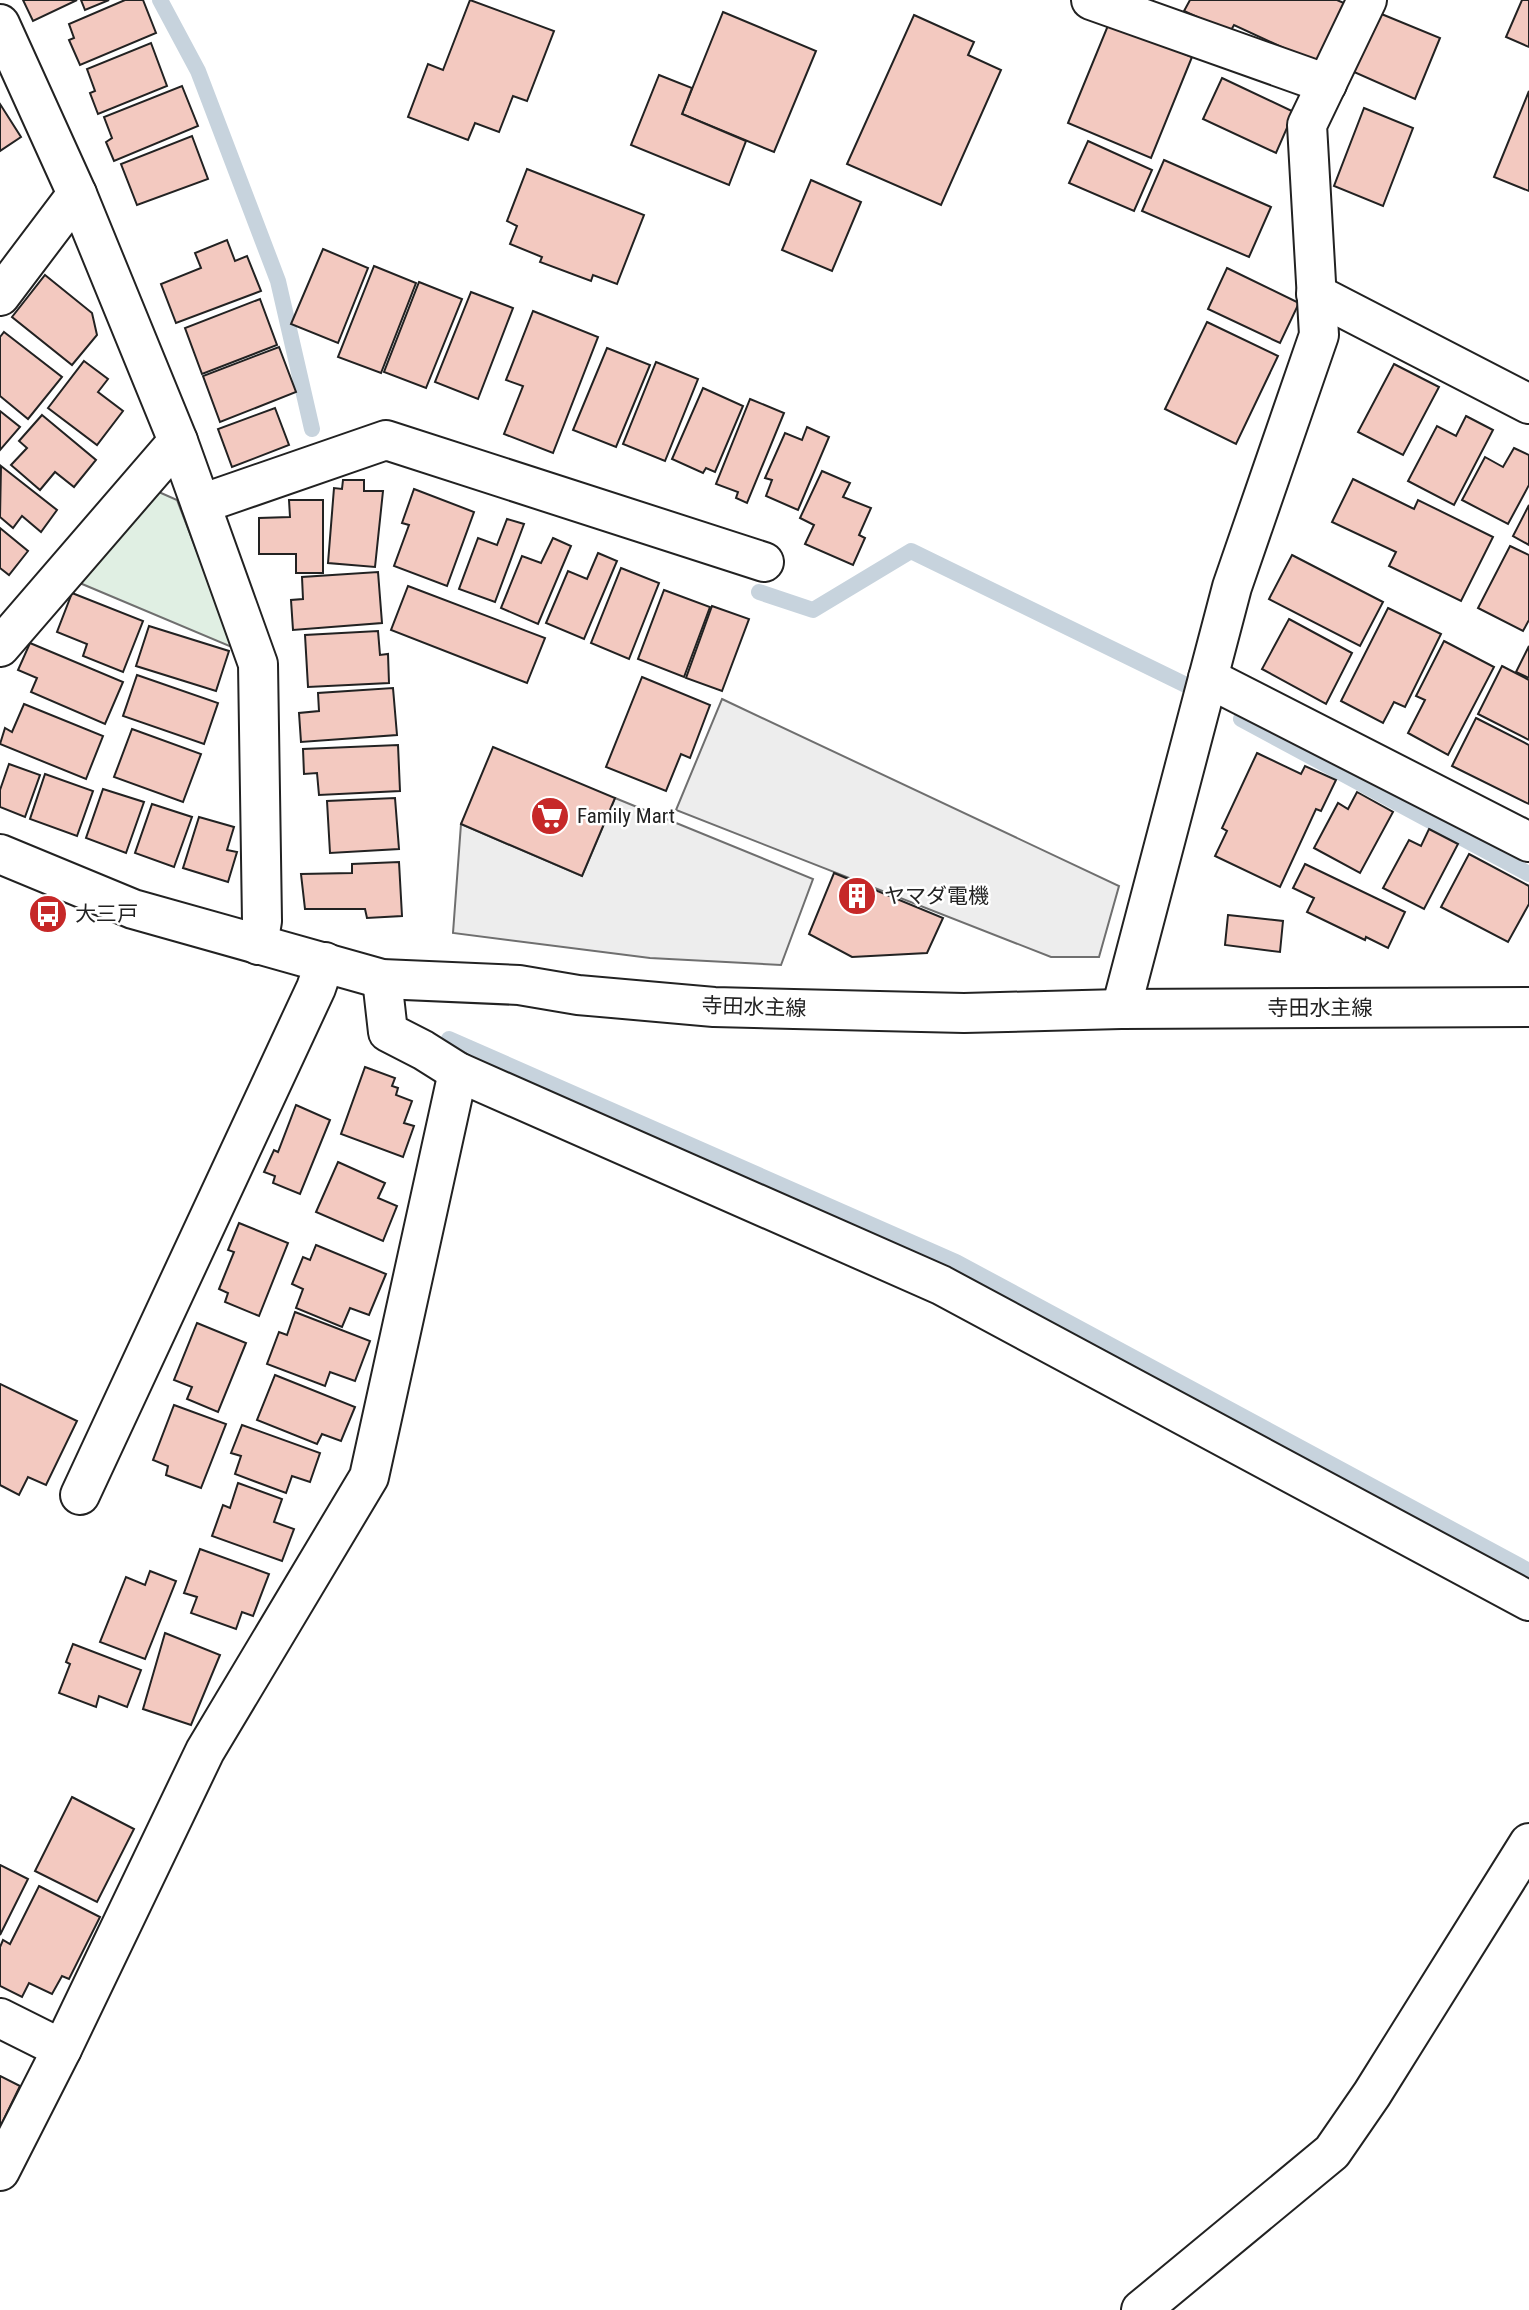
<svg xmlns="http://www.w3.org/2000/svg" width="1529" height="2310" font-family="'Roboto Condensed','Noto Sans JP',sans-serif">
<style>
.green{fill:#e0efe3;stroke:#6f6f6f;stroke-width:2}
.parking{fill:#ededed;stroke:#6f6f6f;stroke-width:2}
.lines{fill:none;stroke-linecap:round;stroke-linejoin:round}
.stream{stroke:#c7d3dd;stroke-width:16}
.building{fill:#f3c9c0;stroke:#222;stroke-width:2}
.street-casing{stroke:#222;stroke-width:42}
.secondary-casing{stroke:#222;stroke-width:42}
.street{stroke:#fff;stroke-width:38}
.secondary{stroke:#fff;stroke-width:38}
.labels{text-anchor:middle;stroke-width:5;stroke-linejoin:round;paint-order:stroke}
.poi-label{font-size:21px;fill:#222;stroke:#fff;text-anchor:start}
.street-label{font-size:21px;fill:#222;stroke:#fff}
</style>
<rect width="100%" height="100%" fill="#fff"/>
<path class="green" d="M152,489L177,500L234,648L75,581Z"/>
<g class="parking">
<path d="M722,699L1119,886L1099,957H1051L676,810Z"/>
<path d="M615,798L813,879L781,965L650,958L453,933L461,824L582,876Z"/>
</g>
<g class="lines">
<g class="stream">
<path d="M160,0L198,71L278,281L312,429"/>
<path d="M759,592L813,610L911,551L1186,685"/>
<path d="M1241,719L1529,874"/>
<path d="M449,1039L956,1262L1529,1571"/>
</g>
</g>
<g class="building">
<path d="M23,0H77L33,21Z"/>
<path d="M81,0H109L85,10Z"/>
<path d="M125,0H143L156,33L80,65L69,40L74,38L69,24Z"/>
<path d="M470,0L554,31L527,101L513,96L499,132L475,123L468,140L408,117L428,64L443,70Z"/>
<path d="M1190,0H1337L1353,7L1325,67L1234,25L1230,32L1184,11Z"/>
<path d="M1522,0H1529V47L1506,37Z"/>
<path d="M723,12L816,51L774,152L682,114Z"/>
<path d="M1379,13L1440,38L1415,99L1354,72Z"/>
<path d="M914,15L974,42L968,55L1001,70L941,205L847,164Z"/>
<path d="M1109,23L1192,57L1151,158L1068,123Z"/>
<path d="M151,43L167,86L98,114L90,93L95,91L87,69Z"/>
<path d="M659,75L692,88L682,114L746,141L729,185L631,145Z"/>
<path d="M1222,78L1294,112L1276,153L1203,119Z"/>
<path d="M182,86L198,126L114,161L106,142L112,138L104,117Z"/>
<path d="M1529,91V191L1494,177Z"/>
<path d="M0,104L21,137L0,151Z"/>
<path d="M1364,108L1413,128L1383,206L1334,186Z"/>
<path d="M192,136L208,179L137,205L121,164Z"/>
<path d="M1088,141L1152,170L1134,211L1069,183Z"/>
<path d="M1164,160L1271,207L1249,257L1142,211Z"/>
<path d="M527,169L644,215L617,284L593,275L591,281L540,262L542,257L510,244L517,226L507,221Z"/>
<path d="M811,180L861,202L832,271L782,250Z"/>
<path d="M227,240L235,261L247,256L261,291L176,323L161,284L201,268L195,253Z"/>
<path d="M323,249L368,268L338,343L291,324Z"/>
<path d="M374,266L416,283L381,373L338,357Z"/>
<path d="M1227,268L1299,303L1280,343L1208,309Z"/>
<path d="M45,275L92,313L97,335L72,365L12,317Z"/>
<path d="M419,282L462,299L426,388L384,372Z"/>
<path d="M471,292L513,308L478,399L435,382Z"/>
<path d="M260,299L277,345L202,374L185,328Z"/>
<path d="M533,311L598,337L553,453L504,434L523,386L506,380Z"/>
<path d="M1207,322L1278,356L1236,444L1165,409Z"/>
<path d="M4,332L62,377L28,419L0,396V337Z"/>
<path d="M279,347L296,392L220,422L203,376Z"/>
<path d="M607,348L650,365L616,447L573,430Z"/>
<path d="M84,361L108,379L98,392L123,411L97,445L48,408Z"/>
<path d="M656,362L698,379L665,461L623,444Z"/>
<path d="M1394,364L1439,387L1403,455L1358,432Z"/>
<path d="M703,388L743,406L715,472L706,468L703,473L672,459Z"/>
<path d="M750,399L784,413L747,503L736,498L738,492L716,484Z"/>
<path d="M275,408L289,445L232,467L218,429Z"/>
<path d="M0,411L20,427L0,450Z"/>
<path d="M42,415L96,460L74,487L55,472L40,490L11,465L27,448L19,441Z"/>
<path d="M1466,416L1493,430L1454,505L1408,481L1437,426L1456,436Z"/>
<path d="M807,427L829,437L798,510L766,496L772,480L765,478L785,433L802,440Z"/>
<path d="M1514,448L1529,455V485L1508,524L1462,500L1485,457L1503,467Z"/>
<path d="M1,466L57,510L41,532L22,516L13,528L0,517Z"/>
<path d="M822,471L850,483L843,497L871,508L859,535L865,538L853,565L805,544L814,525L800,518Z"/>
<path d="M1353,479L1414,509L1418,500L1493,537L1461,601L1389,566L1396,552L1332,522Z"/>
<path d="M343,480H364V491H383L375,567L328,563L334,488L342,489Z"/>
<path d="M414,489L474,512L447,586L394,566L409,525L402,523Z"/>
<path d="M289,500H323V573H296V554H259V518L290,517Z"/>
<path d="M1529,505V545L1513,536Z"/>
<path d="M507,519L524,524L495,602L459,589L478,538L497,545Z"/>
<path d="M0,528L28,551L9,575L0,568Z"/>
<path d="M553,538L571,546L538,624L501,608L522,556L541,563Z"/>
<path d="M1510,546L1529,555V620L1523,631L1478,608Z"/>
<path d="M598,553L617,561L584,639L546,623L568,571L587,579Z"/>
<path d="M1292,555L1383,602L1360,646L1269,599Z"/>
<path d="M621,568L659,583L629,659L591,643Z"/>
<path d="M378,572L382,623L293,630L291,600L303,599L302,577Z"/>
<path d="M408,586L545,638L527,683L391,630Z"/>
<path d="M664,590L710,607L684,677L638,659Z"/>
<path d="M72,593L143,621L123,672L83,656L87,644L57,632Z"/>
<path d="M712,606L749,619L722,691L686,678Z"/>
<path d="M1388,608L1441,634L1405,707L1394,702L1383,723L1341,701Z"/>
<path d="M1289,619L1352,653L1326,704L1262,669Z"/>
<path d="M149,626L229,651L216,691L136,666Z"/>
<path d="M378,631L380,655L388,654L389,683L308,687L305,635Z"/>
<path d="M1444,641L1494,667L1448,755L1408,733L1425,700L1416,696Z"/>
<path d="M30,643L123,682L105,724L31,692L37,678L18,670Z"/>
<path d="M1529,646V678L1516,672Z"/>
<path d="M1502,666L1529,680V740L1478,714Z"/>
<path d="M137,675L218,703L204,744L123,716Z"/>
<path d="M642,677L710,705L690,758L681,754L666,791L606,767Z"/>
<path d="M393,688L397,735L301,742L299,713L319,711L318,693Z"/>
<path d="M24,704L103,736L86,779L0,744L5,728L12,732Z"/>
<path d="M1476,718L1529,745V804L1452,766Z"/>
<path d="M132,729L201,754L183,802L114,777Z"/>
<path d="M398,745L400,791L319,795L317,773L304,774L303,749Z"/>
<path d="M493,747L615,798L582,876L461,824Z"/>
<path d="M1257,753L1301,774L1305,766L1336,780L1321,811L1316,809L1280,887L1215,856L1227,831L1222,828Z"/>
<path d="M9,764L40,775L25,817L0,807V790Z"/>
<path d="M45,774L93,791L77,836L30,819Z"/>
<path d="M103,789L144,802L126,853L86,838Z"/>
<path d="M1357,792L1393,812L1360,873L1314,848L1338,803L1348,809Z"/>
<path d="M395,798L399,849L330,853L327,801Z"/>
<path d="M152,804L192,817L174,867L135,853Z"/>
<path d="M199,817L234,827L227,850L237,852L228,882L183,868Z"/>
<path d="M1429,829L1458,844L1424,909L1383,888L1409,840L1421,846Z"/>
<path d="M1469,854L1529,886V904L1508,942L1441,907Z"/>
<path d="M399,862L402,916L367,918L365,909H305L301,874L352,873V864Z"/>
<path d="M1305,864L1405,912L1388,948L1366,937L1365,940L1307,912L1314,898L1293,888Z"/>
<path d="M834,873L943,918L927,953L852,957L809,934Z"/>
<path d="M1228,915L1283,921L1280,952L1225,945Z"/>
<path d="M365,1067L395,1078L392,1086L398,1088L396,1095L412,1101L404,1123L414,1126L403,1157L341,1134Z"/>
<path d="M296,1105L330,1120L300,1194L273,1183L275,1176L264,1172L274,1150L278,1152Z"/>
<path d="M338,1162L385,1183L378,1198L397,1206L383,1241L316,1212Z"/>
<path d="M239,1223L288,1243L259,1316L225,1302L228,1293L219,1289L234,1252L228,1250Z"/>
<path d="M316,1245L386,1274L369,1315L350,1308L342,1327L296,1308L303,1289L292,1284L303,1257L310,1260Z"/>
<path d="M295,1312L370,1341L355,1381L330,1372L325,1386L267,1364L279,1332L287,1335Z"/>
<path d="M197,1323L246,1343L218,1412L187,1399L192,1387L174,1380Z"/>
<path d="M275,1375L355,1407L341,1441L322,1434L317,1444L257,1420Z"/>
<path d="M0,1384L77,1421L46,1485L28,1477L19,1495L0,1485Z"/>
<path d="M174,1405L226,1424L201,1488L166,1475L168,1466L153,1460Z"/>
<path d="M242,1425L320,1453L310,1482L292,1476L286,1493L235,1474L241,1456L231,1453Z"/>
<path d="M238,1483L282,1499L274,1522L294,1529L282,1561L212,1536L223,1505L230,1508Z"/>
<path d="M200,1549L269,1574L253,1616L242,1612L236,1629L191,1613L197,1597L184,1593Z"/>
<path d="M150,1571L176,1581L145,1659L100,1642L126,1577L145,1585Z"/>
<path d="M165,1633L220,1655L191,1725L143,1709Z"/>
<path d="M73,1644L141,1670L127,1707L99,1696L96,1707L59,1693L70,1664L66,1662Z"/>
<path d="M72,1797L134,1829L97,1902L35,1871Z"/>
<path d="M0,1865L28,1879L0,1935Z"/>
<path d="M39,1886L100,1917L69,1979L62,1976L52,1994L29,1983L22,1997L0,1986V1947L3,1940L10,1944Z"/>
<path d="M0,2076L20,2086L0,2127Z"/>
</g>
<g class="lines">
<defs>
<g id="street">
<path d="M1091,0L1327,84"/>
<path d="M0,24L77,194L178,441L258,664L262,921L258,945"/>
<path d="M1316,294L1529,404"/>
<path d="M0,296L77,194"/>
<path d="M201,504L386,440L764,562"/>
<path d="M0,647L178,441"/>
<path d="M1208,678L1529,842"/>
<path d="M382,979L388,1032L423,1050L458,1072L941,1285L1529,1601"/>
<path d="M1121,1009L1232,587L1319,335L1307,125L1367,0"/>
<path d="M80,1495L316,988L325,962"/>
<path d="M0,2018L62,2049"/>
<path d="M0,2171L62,2049L205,1751L369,1477L458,1072"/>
<path d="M1141,2310L1332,2152L1372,2094L1529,1843"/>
</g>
<path id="secondary" d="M0,854L133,909L382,979L519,985L578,995L714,1007L964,1013L1121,1009L1529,1007"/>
</defs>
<use href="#street" class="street-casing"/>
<use href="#secondary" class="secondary-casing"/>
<use href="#street" class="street"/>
<use href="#secondary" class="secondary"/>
</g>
<defs>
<symbol id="supermarket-disc" viewBox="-11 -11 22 22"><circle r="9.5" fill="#c62828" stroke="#fff"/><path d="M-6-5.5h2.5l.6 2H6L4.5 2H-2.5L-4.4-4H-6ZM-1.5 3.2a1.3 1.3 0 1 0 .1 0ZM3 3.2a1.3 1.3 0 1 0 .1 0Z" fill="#fff"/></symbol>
<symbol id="building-disc" viewBox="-11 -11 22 22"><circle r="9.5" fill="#c62828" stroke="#fff"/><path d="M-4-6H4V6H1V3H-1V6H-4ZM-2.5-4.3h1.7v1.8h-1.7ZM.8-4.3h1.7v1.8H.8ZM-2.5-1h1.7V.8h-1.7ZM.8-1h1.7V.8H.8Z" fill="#fff"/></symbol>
<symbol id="bus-disc" viewBox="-11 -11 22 22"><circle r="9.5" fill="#c62828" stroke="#fff"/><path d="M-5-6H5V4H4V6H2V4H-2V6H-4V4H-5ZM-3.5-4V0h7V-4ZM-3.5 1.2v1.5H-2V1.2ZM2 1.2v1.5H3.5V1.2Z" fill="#fff"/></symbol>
</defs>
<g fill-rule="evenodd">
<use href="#supermarket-disc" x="528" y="794" width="44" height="44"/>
<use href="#building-disc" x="835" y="874" width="44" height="44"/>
<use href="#bus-disc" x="26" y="892" width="44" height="44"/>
</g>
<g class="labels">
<g class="poi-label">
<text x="577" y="823">Family Mart</text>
<text x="884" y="903">ヤマダ電機</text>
<text x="75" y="921">大三戸</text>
</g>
<g class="street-label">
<text transform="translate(754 1007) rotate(2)" y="7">寺田水主線</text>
<text x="1320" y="1015">寺田水主線</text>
</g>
</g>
</svg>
